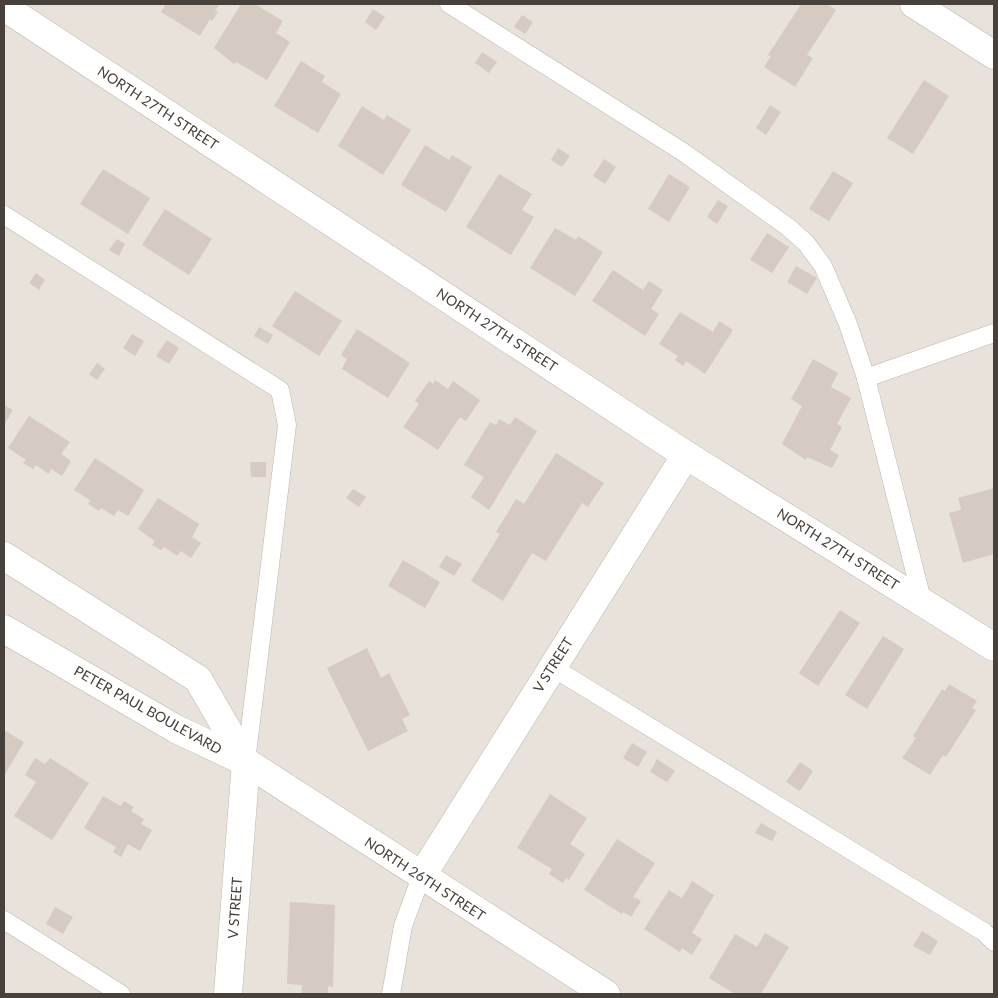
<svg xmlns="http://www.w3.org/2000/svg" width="998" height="998" font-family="Lato,sans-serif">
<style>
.residential{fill:#e8e2da}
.building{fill:#d5cbc2}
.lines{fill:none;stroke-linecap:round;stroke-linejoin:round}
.lane-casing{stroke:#bfb7ae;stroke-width:19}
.street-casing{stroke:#bfb7ae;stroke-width:29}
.lane{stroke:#fff;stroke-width:18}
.street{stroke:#fff;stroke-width:28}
.labels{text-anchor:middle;stroke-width:4.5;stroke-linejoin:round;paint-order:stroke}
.street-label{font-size:14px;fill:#48403a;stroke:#fff}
</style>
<rect width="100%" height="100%" fill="#f4f0eb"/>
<rect class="residential" x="4" y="4" width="990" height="990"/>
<g class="building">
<path d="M166,4H220L215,10L218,12L212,21L210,19L200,36L161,12Z"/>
<path d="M241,4H255L283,21L276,33L290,42L267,80L236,62L234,64L214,48Z"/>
<path d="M801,4H827L836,10L807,55L813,58L795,87L764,67L771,56L768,55Z"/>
<path d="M373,9L385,17L376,30L365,22Z"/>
<path d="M522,15L533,22L525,34L514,27Z"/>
<path d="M482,52L497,62L489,73L475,63Z"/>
<path d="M301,61L325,76L322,82L341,94L318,133L274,106Z"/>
<path d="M924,80L949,96L913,154L887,138Z"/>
<path d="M770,105L781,112L766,135L756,128Z"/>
<path d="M362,106L384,120L387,115L411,130L383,175L338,146Z"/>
<path d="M425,145L449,160L452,155L472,167L446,212L401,185Z"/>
<path d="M558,148L570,156L562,167L551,160Z"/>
<path d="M604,159L616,167L605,184L593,176Z"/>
<path d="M103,169L150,198L128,234L80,204Z"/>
<path d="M833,171L853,183L829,221L809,209Z"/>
<path d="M499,174L532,194L522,210L534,217L511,255L466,227Z"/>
<path d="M669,174L690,187L669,222L648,209Z"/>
<path d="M718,200L728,206L717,224L707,217Z"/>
<path d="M165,209L212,239L189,275L142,245Z"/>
<path d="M555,228L576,240L578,236L603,252L575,296L530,268Z"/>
<path d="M767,233L789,247L772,273L750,260Z"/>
<path d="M117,239L125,244L119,256L109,250Z"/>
<path d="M796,266L817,278L807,294L787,282Z"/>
<path d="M613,270L643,290L649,281L663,290L651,309L659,314L645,336L592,301Z"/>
<path d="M36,273L45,280L39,290L29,283Z"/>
<path d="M295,291L342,321L319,356L272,326Z"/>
<path d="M680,312L713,332L719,321L733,330L705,374L686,361L683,366L675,360L678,356L659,344Z"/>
<path d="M259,327L273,335L268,344L254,336Z"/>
<path d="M357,329L410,363L388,398L342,369L347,359L341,355Z"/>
<path d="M132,334L144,341L135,356L123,348Z"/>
<path d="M167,340L179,348L169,364L156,356Z"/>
<path d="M813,359L838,373L831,387L851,398L837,424L842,427L830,450L839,455L832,468L807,457L806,460L782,444L802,406L791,399Z"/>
<path d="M97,363L105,369L97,380L89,374Z"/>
<path d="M435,380L448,389L453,381L480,400L466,421L460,417L438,450L403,427L419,404L415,401L429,381L433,384Z"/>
<path d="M4,405L13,410L4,425Z"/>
<path d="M29,416L70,442L61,454L71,461L62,476L51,469L49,474L36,465L33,469L23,463L26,460L8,448Z"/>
<path d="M515,417L537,431L489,510L471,497L484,477L464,465L490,422L496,425L499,419L510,425Z"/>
<path d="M556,453L604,483L588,507L582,503L546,561L532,553L503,601L471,581L500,534L496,532L516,499L524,504Z"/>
<path d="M95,458L144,490L128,516L118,510L114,516L101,508L99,511L88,504L90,500L74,490Z"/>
<path d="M250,462H266V477H251Z"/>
<path d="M994,488V554L963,563L949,513L961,510L958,498Z"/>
<path d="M353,489L366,497L359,507L346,498Z"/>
<path d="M158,498L199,524L192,537L201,543L191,558L181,551L177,556L164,547L161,550L152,545L155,541L138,529Z"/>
<path d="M446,555L462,564L454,576L439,567Z"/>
<path d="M403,560L440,582L425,608L388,586Z"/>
<path d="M840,610L860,623L818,686L799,673Z"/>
<path d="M883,636L904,649L867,709L845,695Z"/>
<path d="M367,648L381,678L389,673L410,715L402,719L408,731L368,751L327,668Z"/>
<path d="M949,684L977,701L972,708L976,710L946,757L943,755L930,775L902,758L916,738L913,736L942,689L945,691Z"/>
<path d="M4,730L24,742L4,776Z"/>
<path d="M632,743L647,752L638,767L623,758Z"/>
<path d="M35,758L45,764L50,758L89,783L52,840L14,816L36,782L25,775Z"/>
<path d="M657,759L675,771L667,782L650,772Z"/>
<path d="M800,762L813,771L800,791L786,782Z"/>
<path d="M550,794L587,818L570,844L585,854L569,880L566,878L563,883L549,874L552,869L517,848Z"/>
<path d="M103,796L121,806L124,801L134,807L131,811L144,819L141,824L152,830L140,851L128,844L121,857L113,852L116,847L84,828Z"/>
<path d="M761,823L777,832L772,841L755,833Z"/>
<path d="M617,839L655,863L633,897L641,901L631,917L623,912L622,914L584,890Z"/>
<path d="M692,881L714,895L692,933L702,939L692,955L682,948L680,952L644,929L669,890L682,898Z"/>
<path d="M290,902L335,905L333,987L328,986V994H301L302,985L287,984Z"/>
<path d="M55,907L73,917L63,934L46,924Z"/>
<path d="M922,931L938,941L930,955L913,946Z"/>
<path d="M765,933L789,947L761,994H735L709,978L735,934L757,947Z"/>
</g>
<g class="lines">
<defs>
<g id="lane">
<path d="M449,4L683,152L788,227L806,243L823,266L848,324L866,378L922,600"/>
<path d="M4,215L280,390L287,425L246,762"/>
<path d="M866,378L994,333"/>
<path d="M552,667L984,932L994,942"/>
<path d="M4,920L121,994"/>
<path d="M391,994L403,926L421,877"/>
</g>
<g id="street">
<path d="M914,4L994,55"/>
<path d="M4,7L686,455L994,647"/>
<path d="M4,556L198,679L246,762"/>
<path d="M4,629L176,729L246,762L606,994"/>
<path d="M421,877L686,455"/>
<path d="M228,994L246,762"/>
</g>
</defs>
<use href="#lane" class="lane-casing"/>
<use href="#street" class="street-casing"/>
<use href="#lane" class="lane"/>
<use href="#street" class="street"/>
</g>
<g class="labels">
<g class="street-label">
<text transform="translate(158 108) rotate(33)" y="5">NORTH 27TH STREET</text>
<text transform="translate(497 330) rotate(33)" y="5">NORTH 27TH STREET</text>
<text transform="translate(838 549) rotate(32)" y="5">NORTH 27TH STREET</text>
<text transform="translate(553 665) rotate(-58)" y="5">V STREET</text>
<text transform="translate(148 710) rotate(29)" y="5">PETER PAUL BOULEVARD</text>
<text transform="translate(425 879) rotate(33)" y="5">NORTH 26TH STREET</text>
<text transform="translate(235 908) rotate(-86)" y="5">V STREET</text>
</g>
</g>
<rect width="998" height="998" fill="none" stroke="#48403a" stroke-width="10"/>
</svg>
